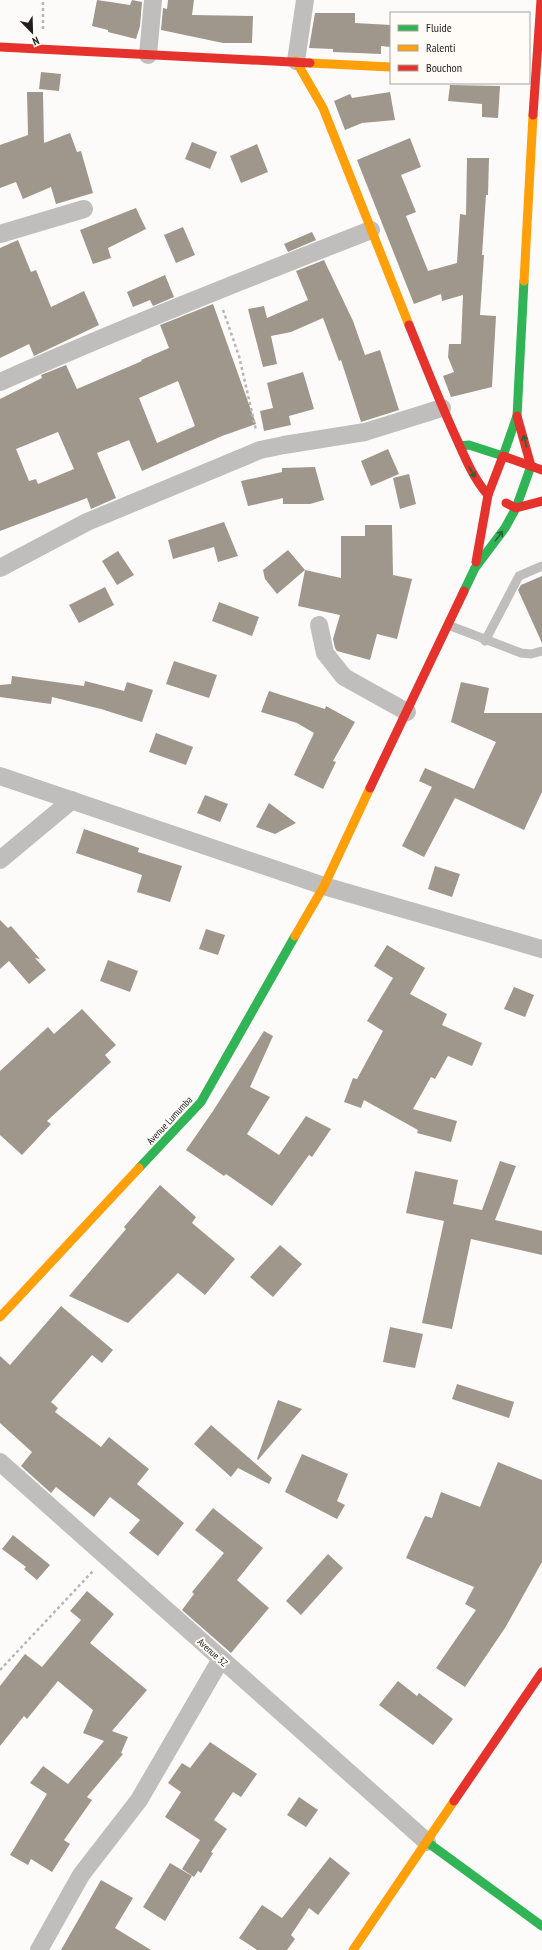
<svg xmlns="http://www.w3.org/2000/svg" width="542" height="1950" font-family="'PT Sans Narrow',sans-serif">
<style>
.building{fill:#9f968c;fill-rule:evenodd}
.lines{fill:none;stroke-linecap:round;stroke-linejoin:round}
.path{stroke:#b7b6b5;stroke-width:2.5;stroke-dasharray:3 3;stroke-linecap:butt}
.lane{stroke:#bfbebd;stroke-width:9}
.street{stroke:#bfbebd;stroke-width:18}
.fast{stroke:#30b455;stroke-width:9}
.slow{stroke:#ff9f0a;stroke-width:9}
.jam{stroke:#e5322d;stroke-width:9}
.oneway{stroke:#286237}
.labels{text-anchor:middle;stroke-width:4;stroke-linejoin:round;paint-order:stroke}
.street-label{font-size:10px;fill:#211f1e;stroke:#fffbf7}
</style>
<rect width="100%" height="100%" fill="#fdfbf9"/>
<g class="building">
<path d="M97,0L130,5L132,0L142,2L140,26L136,39L108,32V30L92,26Z"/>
<path d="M168,0H194L192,15L253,16L252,43H223L161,30L163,8L167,9Z"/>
<path d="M315,13H355V23L391,25V47L381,46V54L333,52V49L309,48Z"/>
<path d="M41,72L61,74L59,91L39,89Z"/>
<path d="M450,85L500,86L498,118L482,117V104L448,101Z"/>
<path d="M27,92H43L44,143L70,133L77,152L81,151L93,193L56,204L51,187L23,199L16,182L0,188V145L28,135Z"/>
<path d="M390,92L395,120L362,123L345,130L334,101L350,94L352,98Z"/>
<path d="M410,138L421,167L401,175L416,212L406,216L428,271L457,263L460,214L466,215L467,158H489L488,195H486L482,255H484L480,315L496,316L492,387L451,397L443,376L454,372L448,357L449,344H461L463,295L442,301L441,294L414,304L357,160Z"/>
<path d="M192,142L217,152L210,169L185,159Z"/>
<path d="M257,144L268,172L241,183L230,156Z"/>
<path d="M136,208L146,229L108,248L111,258L93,264L80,230Z"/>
<path d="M183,227L195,255L176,263L164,235Z"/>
<path d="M312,232L316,240L288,252L284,244Z"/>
<path d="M18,240L31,272L36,270L51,307L84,291L99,325L34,356L29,344L0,358V248Z"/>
<path d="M324,260L353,321L365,355L380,350L399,410L361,422L341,360L339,361L323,318L291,332L271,336L277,364L263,367L248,309L264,306L267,318L308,300L296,271Z"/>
<path d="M165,275L174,297L153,306L150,300L133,307L127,292Z"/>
<path d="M213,304L256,424L222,436L142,471L129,440L97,453L116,498L91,509L87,498L0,531V399L42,378L41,375L66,365L77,389L142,361L141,360L169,348L160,325ZM178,381L195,426L157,443L139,398ZM58,432L74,469L38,484L36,479L29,481L16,449Z"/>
<path d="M303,372L314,409L289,416L291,425L264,431L260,411L273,408L267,383Z"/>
<path d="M388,449L399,474L371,486L361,461Z"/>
<path d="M315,467L324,500L310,504H283V498L248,506L241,481L282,472V468Z"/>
<path d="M409,474L416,504L400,509L393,478Z"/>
<path d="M224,522L238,556L218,562L214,547L173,559L168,540Z"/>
<path d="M365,525H392L393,575L412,579L397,639L377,634L370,660L337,651L335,648L333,639L340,615L298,606L305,570L341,578V536H365Z"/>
<path d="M288,550L305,570L277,594L265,579L263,570Z"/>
<path d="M118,551L134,575L117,585L102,561Z"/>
<path d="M542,576V643L518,590L521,585Z"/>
<path d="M105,587L114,605L79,623L69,605Z"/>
<path d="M219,602L259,617L252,636L212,621Z"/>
<path d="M174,661L217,675L209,698L166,684Z"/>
<path d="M12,676L84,686L85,681L124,691L127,682L153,690L142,722L101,709L52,697L51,704L0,697V685L11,684Z"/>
<path d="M461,682L489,688L484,713H542V792L524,830L455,798L424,857L402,846L432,787L419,781L425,768L474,789L496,742L451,722Z"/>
<path d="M269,691L325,709L326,706L355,722L333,761L336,762L323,789L294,775L314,733L297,723L261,712Z"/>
<path d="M156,733L193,747L186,765L149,752Z"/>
<path d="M205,795L228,804L220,822L197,813Z"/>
<path d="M269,803L296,823L275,834L256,827Z"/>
<path d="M84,829L139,848L138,852L182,866L170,902L137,892L142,875L76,853Z"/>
<path d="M435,866L460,874L452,897L428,889Z"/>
<path d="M0,920L8,928L11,926L40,959L35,958L46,970L29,984L9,961L0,969Z"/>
<path d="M206,929L225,935L218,955L199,949Z"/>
<path d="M387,945L425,968L410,994L447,1014L442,1025L482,1043L472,1066L448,1056L435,1079L431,1077L413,1109L457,1121L451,1142L417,1133L418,1130L364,1100L361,1108L344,1102L353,1078L357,1079L383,1031L367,1021L393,978L374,966Z"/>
<path d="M108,960L138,971L130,992L100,981Z"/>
<path d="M514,987L534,995L525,1017L504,1009Z"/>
<path d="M82,1009L116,1045L105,1055L111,1062L47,1121L51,1124L22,1155L0,1135V1071L48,1027L54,1034Z"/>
<path d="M264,1031L273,1036L250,1087L270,1097L247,1134L279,1155L306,1116L331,1129L312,1157L309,1155L272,1206L226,1174L224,1176L186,1150L213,1111Z"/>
<path d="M500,1161L516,1166L495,1220L542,1231V1255L471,1239L452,1329L422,1323L444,1221L406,1213L415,1171L458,1180L453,1204L482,1210Z"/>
<path d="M160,1185L196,1217L192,1223L235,1259L205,1295L178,1273L128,1323L69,1296L126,1229L124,1227Z"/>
<path d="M280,1245L302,1264L273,1297L250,1277Z"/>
<path d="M61,1306L113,1350L102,1363L92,1355L51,1402L58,1408L55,1412L101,1447L109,1437L149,1469L137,1484L184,1523L158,1556L129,1533L140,1520L110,1497L94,1517L56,1487L51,1493L21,1466L32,1452L0,1423V1356L10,1365Z"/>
<path d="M390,1327L423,1334L415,1368L383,1362Z"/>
<path d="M457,1384L514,1402L509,1418L452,1399Z"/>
<path d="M278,1400L302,1409L258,1460L257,1459Z"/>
<path d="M211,1425L272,1478L269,1484L238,1468L231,1477L194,1444Z"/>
<path d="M302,1454L348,1474L337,1501L345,1505L337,1519L285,1492Z"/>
<path d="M498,1462L542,1480V1562L505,1628L465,1687L436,1668L476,1610L465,1604L474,1587L406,1558L425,1516L432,1518L441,1492L480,1507Z"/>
<path d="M213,1508L263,1548L237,1580L269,1608L231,1653L182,1610L194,1594L192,1592L224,1553L195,1530Z"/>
<path d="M13,1535L50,1565L37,1580L24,1569L26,1567L2,1549Z"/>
<path d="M328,1554L343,1568L301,1615L286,1601Z"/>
<path d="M87,1591L114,1614L90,1643L147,1690L112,1731L128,1737L121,1753L123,1754L87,1797L92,1800L64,1840L70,1844L52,1872L31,1859L28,1865L10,1855L47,1794L30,1783L43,1766L68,1784L104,1741L83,1733L93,1710L58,1681L27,1719L24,1716L0,1746V1686L25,1654L42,1667L81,1620L70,1611Z"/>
<path d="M398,1681L417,1696L419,1693L453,1719L433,1745L379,1705Z"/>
<path d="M210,1742L257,1774L241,1797L233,1792L214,1820L227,1829L211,1852L213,1853L201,1873L198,1871L194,1877L182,1869L200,1840L165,1817L181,1792L168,1783L182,1763L190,1768Z"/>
<path d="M299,1797L318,1810L306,1827L287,1815Z"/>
<path d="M330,1857L350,1873L318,1915L309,1908L291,1935L295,1939L287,1950H257L239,1938L262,1905L282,1918Z"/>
<path d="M170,1863L192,1876L165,1921L143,1907Z"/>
<path d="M101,1880L133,1898L115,1928L151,1950H61Z"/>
</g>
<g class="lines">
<g class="path">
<path d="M43,29V0"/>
<path d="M223,310L239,356L256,430"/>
<path d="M0,1670L93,1571"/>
</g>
<g class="lane">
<path d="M448,625L521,653L531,654L542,651"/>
<path d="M485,641L519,576L542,566"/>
</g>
<g class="street">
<path d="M148,55L153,0"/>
<path d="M296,61L305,0"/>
<path d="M0,234L84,209"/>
<path d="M0,382C122,328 246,279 371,230"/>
<path d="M0,568L87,522L260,450L284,445L365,432L442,408"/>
<path d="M319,625L325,653L344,677L407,712"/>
<path d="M0,776L324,886L542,949"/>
<path d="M0,860L72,800"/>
<path d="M0,1462L427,1842"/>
<path d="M39,1950L81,1875L139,1800L221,1659"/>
</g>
<g class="fast">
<path d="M460,446L469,445L503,456L517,416L524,281"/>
<path d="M464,591L475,568L505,528L516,508L531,466"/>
<path d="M139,1168L201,1102L295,936"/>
<path d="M427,1842L542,1926"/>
</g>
<g class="slow">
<path d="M296,61L323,108L409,325"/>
<path d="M310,63L391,67"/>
<path d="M524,281L533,115"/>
<path d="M295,936L324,886L370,788"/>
<path d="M0,1317L139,1168"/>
<path d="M353,1950L454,1801"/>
</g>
<g class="jam">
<path d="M0,47L310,63"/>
<path d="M533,115L541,0"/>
<path d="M409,325C425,364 440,403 458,442C466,460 474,479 488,495"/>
<path d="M517,416L531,466"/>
<path d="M506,503L516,508L542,501"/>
<path d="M476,562L488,495L503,456L542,470"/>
<path d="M370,788L464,591"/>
<path d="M454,1801L542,1672"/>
</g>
</g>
<defs><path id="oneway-shaft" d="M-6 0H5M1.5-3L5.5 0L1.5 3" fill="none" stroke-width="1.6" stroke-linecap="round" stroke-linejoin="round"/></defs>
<g class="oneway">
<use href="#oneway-shaft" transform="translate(525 441) rotate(-105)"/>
<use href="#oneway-shaft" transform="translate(472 472) rotate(61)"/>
<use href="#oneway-shaft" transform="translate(499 536) rotate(-53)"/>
</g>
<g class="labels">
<g class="street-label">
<text transform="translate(169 1120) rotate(-47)" y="4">Avenue Lumumba</text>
<text transform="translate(213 1652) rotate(42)" y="4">Avenue 3Z</text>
</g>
</g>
<rect x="390" y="12" width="140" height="72" fill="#fffbf7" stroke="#a6a3a0"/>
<rect x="398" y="25" width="20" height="6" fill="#30b455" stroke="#a6a3a0"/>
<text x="426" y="32" font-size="12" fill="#211f1e">Fluide</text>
<rect x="398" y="45" width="20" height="6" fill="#ff9f0a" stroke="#a6a3a0"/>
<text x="426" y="52" font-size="12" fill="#211f1e">Ralenti</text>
<rect x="398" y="65" width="20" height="6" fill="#e5322d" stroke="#a6a3a0"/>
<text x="426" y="72" font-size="12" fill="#211f1e">Bouchon</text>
<g transform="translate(32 32) rotate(157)" stroke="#fffbf7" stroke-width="3" paint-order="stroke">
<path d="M0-3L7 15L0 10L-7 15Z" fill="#211f1e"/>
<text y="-6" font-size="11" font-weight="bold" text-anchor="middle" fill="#211f1e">N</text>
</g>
</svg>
